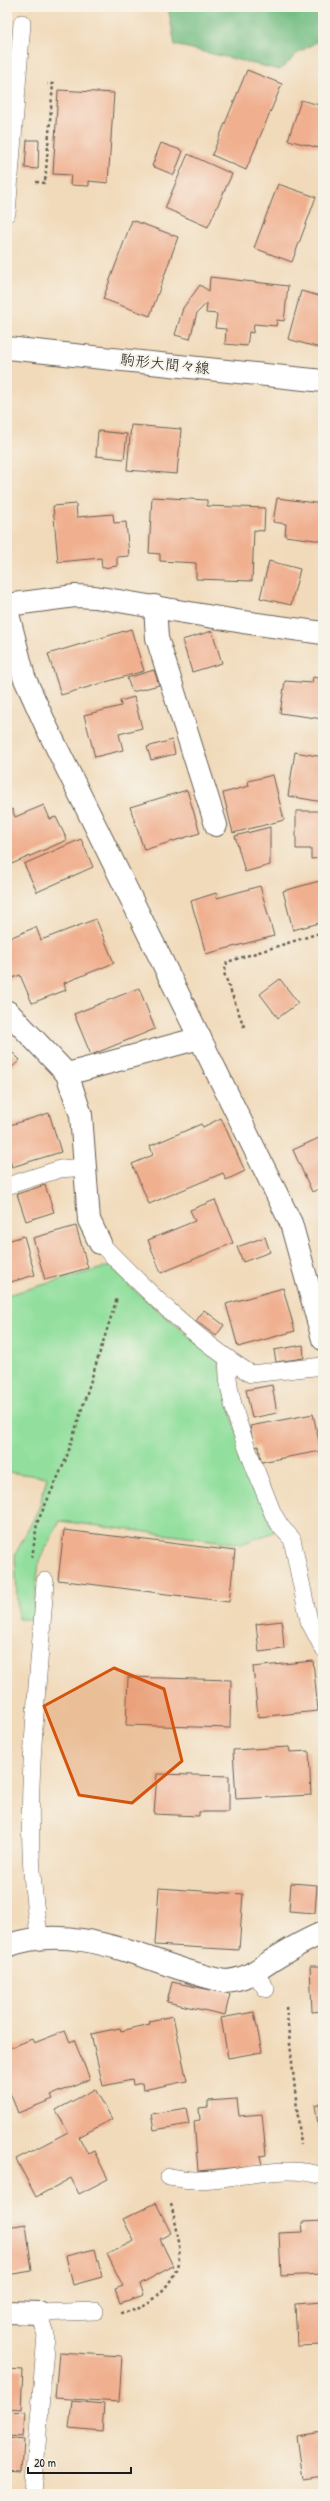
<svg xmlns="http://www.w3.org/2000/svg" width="330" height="2501" font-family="'Patrick Hand','Klee One',sans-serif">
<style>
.green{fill:#92df9d;stroke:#577e5c}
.forest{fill:#75be84;stroke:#486d50}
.building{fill:#f0b090}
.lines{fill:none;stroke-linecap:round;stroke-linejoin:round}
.service-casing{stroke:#675e53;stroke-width:18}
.minor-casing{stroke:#675e53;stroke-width:24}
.tertiary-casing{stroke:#675e53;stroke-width:24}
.secondary-casing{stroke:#675e53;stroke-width:24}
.path{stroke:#675e53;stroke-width:2.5;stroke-dasharray:3 3;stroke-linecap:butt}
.service{stroke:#fff;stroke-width:17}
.minor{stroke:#fff;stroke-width:22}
.tertiary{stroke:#fff;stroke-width:22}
.secondary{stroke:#fff;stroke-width:22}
.marked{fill:#d4530e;fill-opacity:0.2;stroke:#d4530e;stroke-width:3;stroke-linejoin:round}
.labels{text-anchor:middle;stroke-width:4;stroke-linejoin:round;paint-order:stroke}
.street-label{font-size:15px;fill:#1c1c1c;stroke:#f7f3e8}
</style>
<rect width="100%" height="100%" fill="#f7f3e8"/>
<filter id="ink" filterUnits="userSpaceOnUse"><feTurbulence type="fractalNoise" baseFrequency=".025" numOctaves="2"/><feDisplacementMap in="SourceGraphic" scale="8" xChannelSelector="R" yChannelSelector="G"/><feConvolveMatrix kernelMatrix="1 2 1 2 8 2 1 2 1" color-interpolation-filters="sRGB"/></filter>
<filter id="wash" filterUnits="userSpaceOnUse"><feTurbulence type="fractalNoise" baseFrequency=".012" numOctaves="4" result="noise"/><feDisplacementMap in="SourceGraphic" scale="16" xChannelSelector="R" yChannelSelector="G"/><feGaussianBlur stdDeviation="0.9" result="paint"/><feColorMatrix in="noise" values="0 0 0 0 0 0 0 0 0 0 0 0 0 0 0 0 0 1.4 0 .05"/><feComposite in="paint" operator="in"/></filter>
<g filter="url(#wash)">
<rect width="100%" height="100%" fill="#f1daba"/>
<g class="green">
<path d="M7,25L13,28L7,88Z"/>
<path d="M110,1266L129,1283L128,1285L218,1360L233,1420L274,1532L241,1544L60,1521L39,1561L33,1619H18L15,1555L39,1508L47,1477L7,1472V1295Z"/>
</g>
<path class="forest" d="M168,7H323V38L298,53L280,70L175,45Z"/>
<g id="blocks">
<g class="building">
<path d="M247,70L282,84L246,170L212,155Z"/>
<path d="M58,90L114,93L108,183L89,181V186L70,185L71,175L53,174Z"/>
<path d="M301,100L323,106V149L288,140Z"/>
<path d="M27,140H39L38,169L25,168Z"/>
<path d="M161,143L183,151L174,175L152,166Z"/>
<path d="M188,154L232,174L208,227L165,208Z"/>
<path d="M278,184L316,197L292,262L254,248Z"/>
<path d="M132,220L178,237L150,316L103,299Z"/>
<path d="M323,258V268L319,266Z"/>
<path d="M210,277L288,286L284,321L277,320L276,326L254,324L253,333L249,332L247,346L225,344L226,329L215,328L217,314L206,313L207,303L197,313L190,339L175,335L183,308L200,285L209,291Z"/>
<path d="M301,291L323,297V349L288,339Z"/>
<path d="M131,425L181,429L177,474L127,470Z"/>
<path d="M98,431L127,434L124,459L96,456Z"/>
<path d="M152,497L207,500V506L265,508L264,531L254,530L252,581L196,579V563L160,561V554L149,553Z"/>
<path d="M277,498L323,504V541L285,536L286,524L273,522Z"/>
<path d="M76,504L77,517L113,514L114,523L126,522L129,556L117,557V566L102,568L101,558L58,562L53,506Z"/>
<path d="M269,561L300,569L291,605L260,598Z"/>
<path d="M131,629L144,671L61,695L48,654Z"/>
<path d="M212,631L222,663L192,672L182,640Z"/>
<path d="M154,670L159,685L132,692L127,678Z"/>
<path d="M313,677L323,679V719L280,713L285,681L312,683Z"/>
<path d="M134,697L142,728L119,734L123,750L95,757L84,715L121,706L120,701Z"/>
<path d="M172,740L175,754L151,760L147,747Z"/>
<path d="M295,752L323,757V802L288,796Z"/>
<path d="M273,775L284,820L233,833L223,793L249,786L248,781Z"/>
<path d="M187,790L200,833L144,850L130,807Z"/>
<path d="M44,805L50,819L56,817L67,840L7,866V811L12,809L15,817Z"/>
<path d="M296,811H323V858L311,859V849H296Z"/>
<path d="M270,827V865L245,872L235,836Z"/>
<path d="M81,839L93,867L37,892L24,864Z"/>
<path d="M323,880V922L293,930L283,891Z"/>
<path d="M260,886L274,936L206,954L191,901L216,893L217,898Z"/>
<path d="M96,919L114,963L64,983L66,990L32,1003L20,975L8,980L7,939L36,927L41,940Z"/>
<path d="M280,979L298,1003L278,1018L260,994Z"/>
<path d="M139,988L155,1029L91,1055L74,1014Z"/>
<path d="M13,1053L20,1060L9,1070L7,1058Z"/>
<path d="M49,1113L61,1152L12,1167L7,1150V1126Z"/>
<path d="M221,1118L245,1171L226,1180L223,1173L149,1204L132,1164L153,1155L150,1146L201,1124L203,1127Z"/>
<path d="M323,1136V1187L312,1192L293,1150Z"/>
<path d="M45,1185L54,1212L26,1221L17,1194Z"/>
<path d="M215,1200L233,1243L161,1273L148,1240L195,1221L190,1210Z"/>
<path d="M76,1226L88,1268L45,1280L33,1238Z"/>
<path d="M24,1236L35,1275L7,1283V1241Z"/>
<path d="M265,1237L270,1252L243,1262L237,1247Z"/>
<path d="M283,1288L295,1331L238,1347L226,1304Z"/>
<path d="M204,1310L224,1325L216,1336L196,1321Z"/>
<path d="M303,1345L304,1358L276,1362L274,1350Z"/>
<path d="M272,1385L277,1413L252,1418L246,1390Z"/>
<path d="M313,1414L321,1451L261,1462L259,1446L254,1447L250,1426Z"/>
<path d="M64,1530L235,1551L229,1602L58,1580Z"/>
<path d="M282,1621L284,1649L259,1652L256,1624Z"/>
<path d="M313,1661L318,1711L258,1717L253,1667Z"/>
<path d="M128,1677L231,1680L230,1728L126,1725Z"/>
<path d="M289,1747L290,1752L309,1751L311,1795L236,1799L233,1750Z"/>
<path d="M157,1774L229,1776V1812H199V1816L154,1814Z"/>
<path d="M291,1883L317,1885L315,1913L289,1911Z"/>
<path d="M159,1888L243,1894L239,1950L155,1945Z"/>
<path d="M310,1966H323V2011L312,2012Z"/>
<path d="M172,1982L230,1994L225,2015L167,2002Z"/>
<path d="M254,2012L262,2052L228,2058L221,2018Z"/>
<path d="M173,2016L187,2081L143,2090L142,2083L133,2085L132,2080L103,2086L91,2034L120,2028L121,2031L150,2024L149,2021Z"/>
<path d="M65,2031L70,2042L74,2040L90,2079L51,2095L53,2099L18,2113L7,2085V2049L32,2039L34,2043Z"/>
<path d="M95,2089L112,2119L79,2137L88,2154L94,2151L108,2179L79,2194L71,2178L36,2197L16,2159L68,2132L56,2110Z"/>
<path d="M237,2099L239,2116L262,2114L266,2155L260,2156L262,2165L198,2171L194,2121L200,2120L199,2108L208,2107V2101Z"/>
<path d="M323,2103V2149H322L315,2105Z"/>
<path d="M186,2108L189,2124L154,2130L151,2114Z"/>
<path d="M156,2203L171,2233L160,2239L173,2266L140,2284L144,2295L120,2303L115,2289L123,2286L107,2254L134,2241L123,2219Z"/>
<path d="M323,2221V2274L281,2276L279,2233L303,2232L302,2222Z"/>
<path d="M26,2224L32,2271L7,2275V2227Z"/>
<path d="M95,2249L102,2277L73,2285L66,2256Z"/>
<path d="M323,2302V2345L297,2346L295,2304Z"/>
<path d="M59,2352L122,2356L119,2402L55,2398Z"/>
<path d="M7,2369L23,2370L21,2409L7,2408Z"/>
<path d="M72,2401L104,2404L102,2431L69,2428Z"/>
<path d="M7,2411L25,2412L23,2437L7,2436Z"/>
<path d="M323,2432V2476L303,2479L297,2436Z"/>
<path d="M7,2438L24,2440L22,2471L7,2470Z"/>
<path d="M7,2489L23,2491V2494H7Z"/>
</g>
</g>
</g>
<g filter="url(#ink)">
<use href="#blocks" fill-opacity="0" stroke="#675e53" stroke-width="1"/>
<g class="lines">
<defs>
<g id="service">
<path d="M7,213L22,23"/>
<path d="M7,1186L60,1169L85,1167"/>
<path d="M100,1243C146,1290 195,1339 251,1374L323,1366"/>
<path d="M228,1359C223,1401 258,1473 273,1514L281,1527L292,1539L309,1621L323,1648"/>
<path d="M40,1939C19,1822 38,1699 45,1581"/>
<path d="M255,1973L266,1989"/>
<path d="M169,2177C177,2178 185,2180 193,2180C236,2180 281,2163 323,2176"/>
<path d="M33,2494L46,2335L39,2313L95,2311"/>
</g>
<g id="minor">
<path d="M7,605L75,596L95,597L243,622L323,633"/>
<path d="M155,606L157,638L216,825"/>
<path d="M8,1012L67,1074L81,1115L89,1220L100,1243"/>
<path d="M67,1074L200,1038"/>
<path d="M7,1946C82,1919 152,1966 224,1981C244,1980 255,1972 271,1961C287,1951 305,1940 323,1933"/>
<path d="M7,2312L39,2313"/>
</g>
<path id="tertiary" d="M7,610L24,677L48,730L291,1223L323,1339"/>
<path id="secondary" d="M7,348L323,381"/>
</defs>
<use href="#service" class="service-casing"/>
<use href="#minor" class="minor-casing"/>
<use href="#tertiary" class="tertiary-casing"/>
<use href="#secondary" class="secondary-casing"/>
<g class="path">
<path d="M36,182L45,183L53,84H47"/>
<path d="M244,1027L224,973L227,962L323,932"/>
<path d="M32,1558L37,1523L66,1459L117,1298"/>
<path d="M286,2007L301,2145"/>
<path d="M120,2313C138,2310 148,2306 160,2293C189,2264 179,2239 171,2204"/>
</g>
<use href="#service" class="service"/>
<use href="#minor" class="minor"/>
<use href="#tertiary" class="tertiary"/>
<use href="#secondary" class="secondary"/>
</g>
</g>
<path class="marked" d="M114,1668L164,1689L182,1761L132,1803L79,1795L44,1706Z"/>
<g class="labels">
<g class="street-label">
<text transform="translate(165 364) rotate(6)" y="5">駒形大間々線</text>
</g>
</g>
<rect width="330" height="2501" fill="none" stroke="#f7f3e8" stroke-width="24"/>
<path d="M28 2467v6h103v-6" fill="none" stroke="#1c1c1c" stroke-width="2"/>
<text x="34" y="2467" font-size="12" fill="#1c1c1c" stroke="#f7f3e8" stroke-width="3" paint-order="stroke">20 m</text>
</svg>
